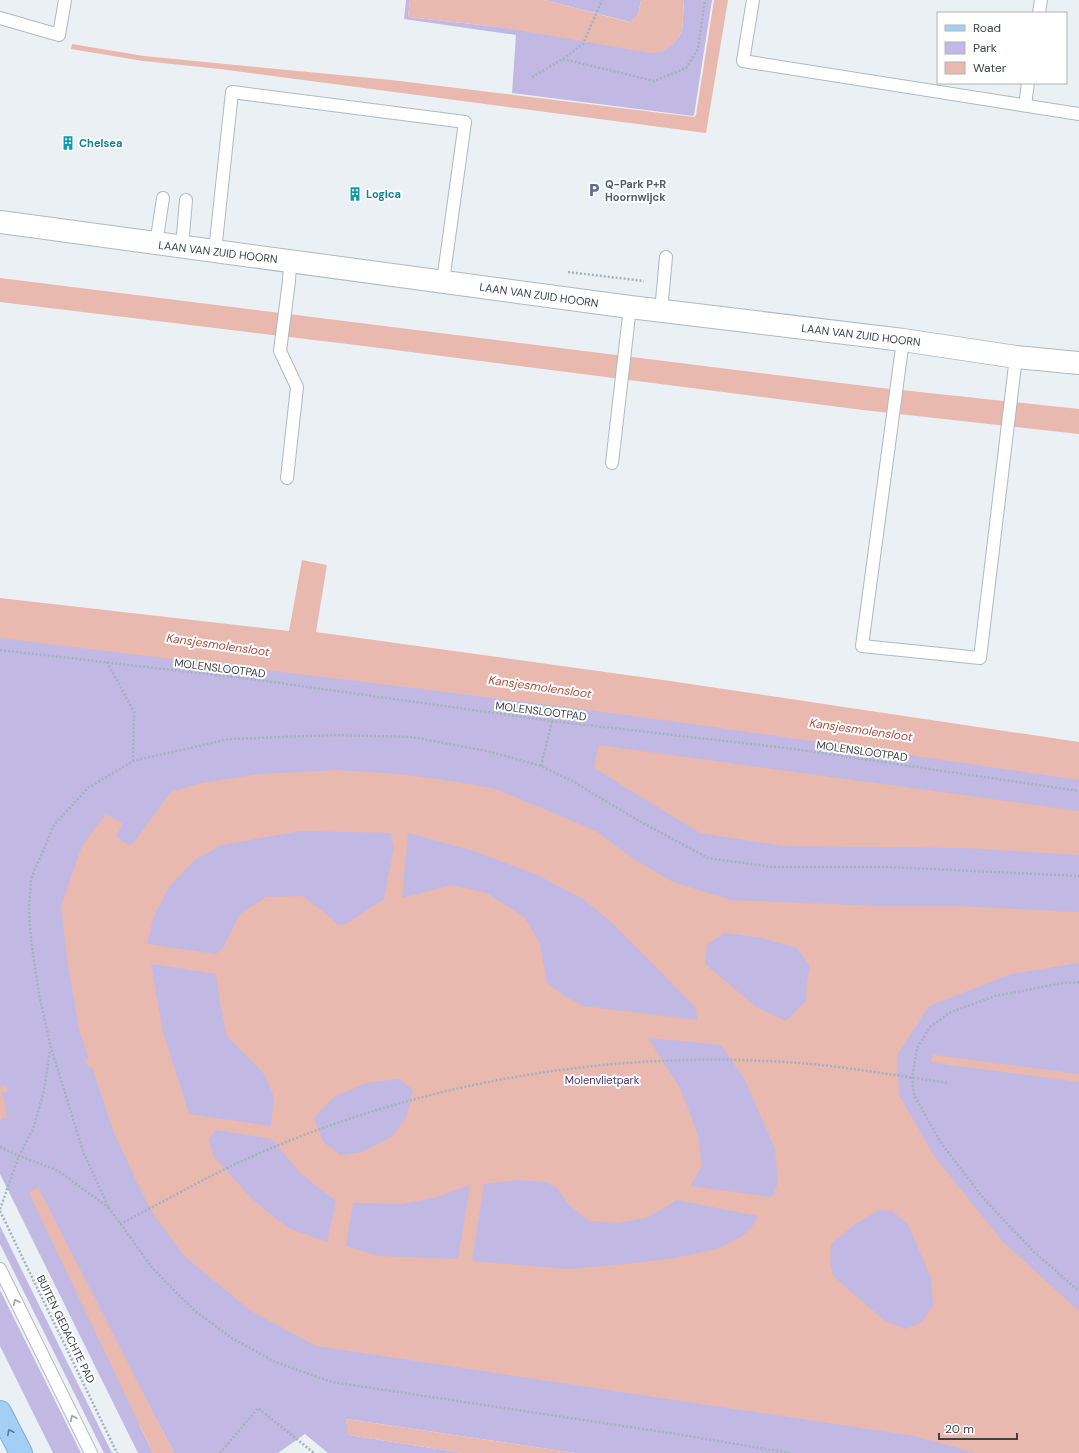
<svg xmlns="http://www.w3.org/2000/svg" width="1079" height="1453" font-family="'DM Sans',sans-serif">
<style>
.green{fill:#c1b9e3}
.water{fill:#e9b8af;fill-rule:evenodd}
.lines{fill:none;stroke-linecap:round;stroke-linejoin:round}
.stream{stroke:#e9b8af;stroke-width:8}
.service-casing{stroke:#afb9be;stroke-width:14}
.tertiary-casing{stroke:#afb9be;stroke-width:24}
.primary-casing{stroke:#76acd8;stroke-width:24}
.path{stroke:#a1b3bf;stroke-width:2.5;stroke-dasharray:2 2;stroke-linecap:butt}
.service{stroke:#fff;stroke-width:12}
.tertiary{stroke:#fff;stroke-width:22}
.primary{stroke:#a4cff4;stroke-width:22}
.oneway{stroke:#9ca1a3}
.oneway2{stroke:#647b8c}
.labels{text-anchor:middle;stroke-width:4;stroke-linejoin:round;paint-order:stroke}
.culture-label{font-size:11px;font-weight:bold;fill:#0d838f;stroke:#fff;text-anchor:start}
.service-label{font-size:11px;font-weight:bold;fill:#4e5e75;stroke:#fff;text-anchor:start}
.street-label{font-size:11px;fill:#3a4347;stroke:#fff}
.park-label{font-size:11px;fill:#4a3373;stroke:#fff}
.water-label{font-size:12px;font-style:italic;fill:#a84f3e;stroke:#fff}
</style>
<rect width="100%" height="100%" fill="#ebf0f4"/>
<g class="green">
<path d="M406,0H410L408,17L499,27L673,44L682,32L684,0H712L694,115L693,116L512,93L516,35L404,19Z"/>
<path d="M544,0H641L638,15L630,22Z"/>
<path d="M0,625L1079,767V1453H576L346,1419L349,1435L463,1453H328L305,1434L278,1453H174L157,1420L140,1426L153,1453H138L0,1174Z"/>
<path d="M0,1226L112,1453H104L0,1244Z"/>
<path d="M0,1290L81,1453H53L0,1346Z"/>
</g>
<g class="water">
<path d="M410,0H544L629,22L638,15L641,0H684L682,32L673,44L663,52L650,53L499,27L408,17Z"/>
<path d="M714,0H728L706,133L220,69L143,61L71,49L72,44L144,56L391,80L694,117L696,115Z"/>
<path d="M0,278L873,387L1079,409V434L863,410L364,346L0,302Z"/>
<path d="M302,560L327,565L316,632L670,681L1079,742V780C868,749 657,718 445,692C297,673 148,657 0,638V598L289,631Z"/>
<path d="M599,745L1079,811V855L962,848L783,846L700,833L594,768Z"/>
<path d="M337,770L399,774L452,781L496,789L596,831L635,860L673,882L731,900L880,906H957L1079,912V963L1011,974L929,1006L897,1055L899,1095L934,1156L1002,1241L1079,1311V1453H975L914,1436L316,1346L251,1311L184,1256L154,1215L146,1201L115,1135L92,1067H88L85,1060L89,1059L80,1033L68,965L61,906L82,846L106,814L122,823L116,837L131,846L171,792L202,783L260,774ZM301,831L391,833L394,848L384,899L346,924L338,925L325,913L302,896L266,897L240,914L224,946L216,954L147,944L154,916L169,887L196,859L222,845ZM408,833L474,851L537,875L583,899L611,922L696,1008L697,1020L583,1006L566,997L547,983L540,944L525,918L487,893L452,885L402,898ZM725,933L762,938L797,948L810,966L807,981L806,1001L786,1021L756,1007L705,964L707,944ZM151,964L216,974L220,1003L227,1036L265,1075L274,1097L271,1126L189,1114L163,1032ZM648,1038L721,1045L745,1080L775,1149L778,1184L772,1197L690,1186L702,1166L698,1135L681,1090ZM400,1079L413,1090L406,1117L393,1136L363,1152L341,1155L323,1142L314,1118L334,1097L366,1083ZM216,1130L272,1139L301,1174L336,1201L327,1242L288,1228L252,1199L213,1156L209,1139ZM518,1180L545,1182L557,1188L569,1205L589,1221L618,1223L649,1217L676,1200L758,1216L750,1230L737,1239L717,1249L675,1258L626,1264L568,1269L472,1261L484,1184ZM470,1185L458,1259L379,1256L346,1246L353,1203L403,1204L437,1197ZM879,1210L892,1211L908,1224L931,1278L933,1306L922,1322L906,1329L885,1321L834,1277L830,1263L831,1244L854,1225Z"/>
<path d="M6,1086L8,1091L1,1093L7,1108L5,1109L7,1117L0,1120V1087Z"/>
<path d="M38,1187L174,1453H153L29,1193Z"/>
<path d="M346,1419L576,1453H463L348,1435Z"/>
</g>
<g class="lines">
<path class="stream" d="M935,1059L1079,1078"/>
<defs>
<g id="service">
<path d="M753,0L743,61L1079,114"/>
<path d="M1039,13L1041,0"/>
<path d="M0,18L59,35L65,0"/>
<path d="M1025,105L1028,83"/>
<path d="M156,244L163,198"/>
<path d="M182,246L186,200"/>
<path d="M215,251L232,92L465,122L443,281"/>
<path d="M661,311L666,257"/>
<path d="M903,340L862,646L980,658L1016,357"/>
<path d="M612,463L630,307"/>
<path d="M287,478L297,387L280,351L289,281L290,261"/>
<path d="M0,1269L91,1453"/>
</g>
<path id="tertiary" d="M0,222L630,307L903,340L1016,357L1079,363"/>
<path id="primary" d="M0,1412L21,1453"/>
</defs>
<use href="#service" class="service-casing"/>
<use href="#tertiary" class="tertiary-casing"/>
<use href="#primary" class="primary-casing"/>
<g class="path">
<path d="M563,59L654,81L686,68L698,49L705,0"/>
<path d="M532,77L563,59L583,44L602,0"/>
<path d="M568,272L644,281"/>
<path d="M0,650L250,679L552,721L794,749L1079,791"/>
<path d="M107,662L134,712L133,761"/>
<path d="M541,766L552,721"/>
<path d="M1079,982L1063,983L995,996L951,1012L930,1027L917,1048L912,1078L914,1095L941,1143L984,1199L1034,1252L1079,1291"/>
<path d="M0,1147L19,1156L57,1170L109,1208"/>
<path d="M0,1209L19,1156L33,1129L44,1091L50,1050"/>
<path d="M0,1211L117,1453"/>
<path d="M120,1224C167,1200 213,1173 262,1152C430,1080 617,1049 799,1063C849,1067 899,1076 949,1083"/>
<path d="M220,1453L258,1408L314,1453"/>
<path d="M790,1453L676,1434L332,1382L275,1362L232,1338L195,1311L153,1269L109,1208L84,1154L51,1048L39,994L31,940L29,909L31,879L54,825L88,788L133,761L229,739L335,735L411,737L487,751L541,766L572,781L641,822L708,858L772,867H888L1079,876"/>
</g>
<use href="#service" class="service"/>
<use href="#tertiary" class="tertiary"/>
<use href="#primary" class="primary"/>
</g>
<defs><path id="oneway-chevron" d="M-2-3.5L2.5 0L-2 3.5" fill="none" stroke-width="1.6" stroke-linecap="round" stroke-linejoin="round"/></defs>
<g class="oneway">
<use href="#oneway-chevron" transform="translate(16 1302) rotate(-116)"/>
<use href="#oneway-chevron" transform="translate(73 1418) rotate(-116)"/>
</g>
<use class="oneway2" href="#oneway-chevron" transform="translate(10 1432) rotate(-117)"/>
<defs>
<symbol id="building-bare" viewBox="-9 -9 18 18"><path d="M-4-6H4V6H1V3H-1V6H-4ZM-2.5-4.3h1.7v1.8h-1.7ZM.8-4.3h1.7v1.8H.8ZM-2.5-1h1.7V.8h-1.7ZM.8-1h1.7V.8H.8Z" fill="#0f9aa8" stroke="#fff" stroke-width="2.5" paint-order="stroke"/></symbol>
<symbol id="parking-bare" viewBox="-9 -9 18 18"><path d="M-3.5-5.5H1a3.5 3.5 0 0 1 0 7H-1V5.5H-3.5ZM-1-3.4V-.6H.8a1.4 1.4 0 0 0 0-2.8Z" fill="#5c6f8a" stroke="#fff" stroke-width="2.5" paint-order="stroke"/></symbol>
</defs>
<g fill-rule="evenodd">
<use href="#building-bare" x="58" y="133" width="20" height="20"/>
<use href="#parking-bare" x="584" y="180" width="20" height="20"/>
<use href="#building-bare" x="345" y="184" width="20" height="20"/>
</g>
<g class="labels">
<g class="culture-label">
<text x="79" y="147">Chelsea</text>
<text x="366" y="198">Logica</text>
</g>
<g class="service-label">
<text x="605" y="188">Q-Park P+R<tspan x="605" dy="13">Hoornwijck</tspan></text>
</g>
<g class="street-label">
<text transform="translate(218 252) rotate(7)" y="4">LAAN VAN ZUID HOORN</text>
<text transform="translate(539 295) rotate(8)" y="4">LAAN VAN ZUID HOORN</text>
<text transform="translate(861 335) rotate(7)" y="4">LAAN VAN ZUID HOORN</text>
<text transform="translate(220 668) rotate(7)" y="4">MOLENSLOOTPAD</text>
<text transform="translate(541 711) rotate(7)" y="4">MOLENSLOOTPAD</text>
<text transform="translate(862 751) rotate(8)" y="4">MOLENSLOOTPAD</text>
<text transform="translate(66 1329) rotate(64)" y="4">BUITEN GEDACHTE PAD</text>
</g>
<g class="park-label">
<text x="602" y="1084">Molenvlietpark</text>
</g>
<g class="water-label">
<text transform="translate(218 645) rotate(8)" y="4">Kansjesmolensloot</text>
<text transform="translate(540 687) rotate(8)" y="4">Kansjesmolensloot</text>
<text transform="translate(861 730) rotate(8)" y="4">Kansjesmolensloot</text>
</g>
</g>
<rect x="937" y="12" width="130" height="72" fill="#ffffff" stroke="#b0b4b5"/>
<rect x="945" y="25" width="20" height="6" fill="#a4cff4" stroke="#b0b4b5"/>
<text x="973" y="32" font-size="12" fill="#3a4347">Road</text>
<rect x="945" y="42" width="20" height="12" fill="#c1b9e3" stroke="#b0b4b5"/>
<text x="973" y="52" font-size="12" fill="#3a4347">Park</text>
<rect x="945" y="62" width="20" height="12" fill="#e9b8af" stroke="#b0b4b5"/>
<text x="973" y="72" font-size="12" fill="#3a4347">Water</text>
<path d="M939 1433v6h78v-6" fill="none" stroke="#3a4347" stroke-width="2"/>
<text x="945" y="1433" font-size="12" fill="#3a4347" stroke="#ffffff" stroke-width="3" paint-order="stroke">20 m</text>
</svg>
